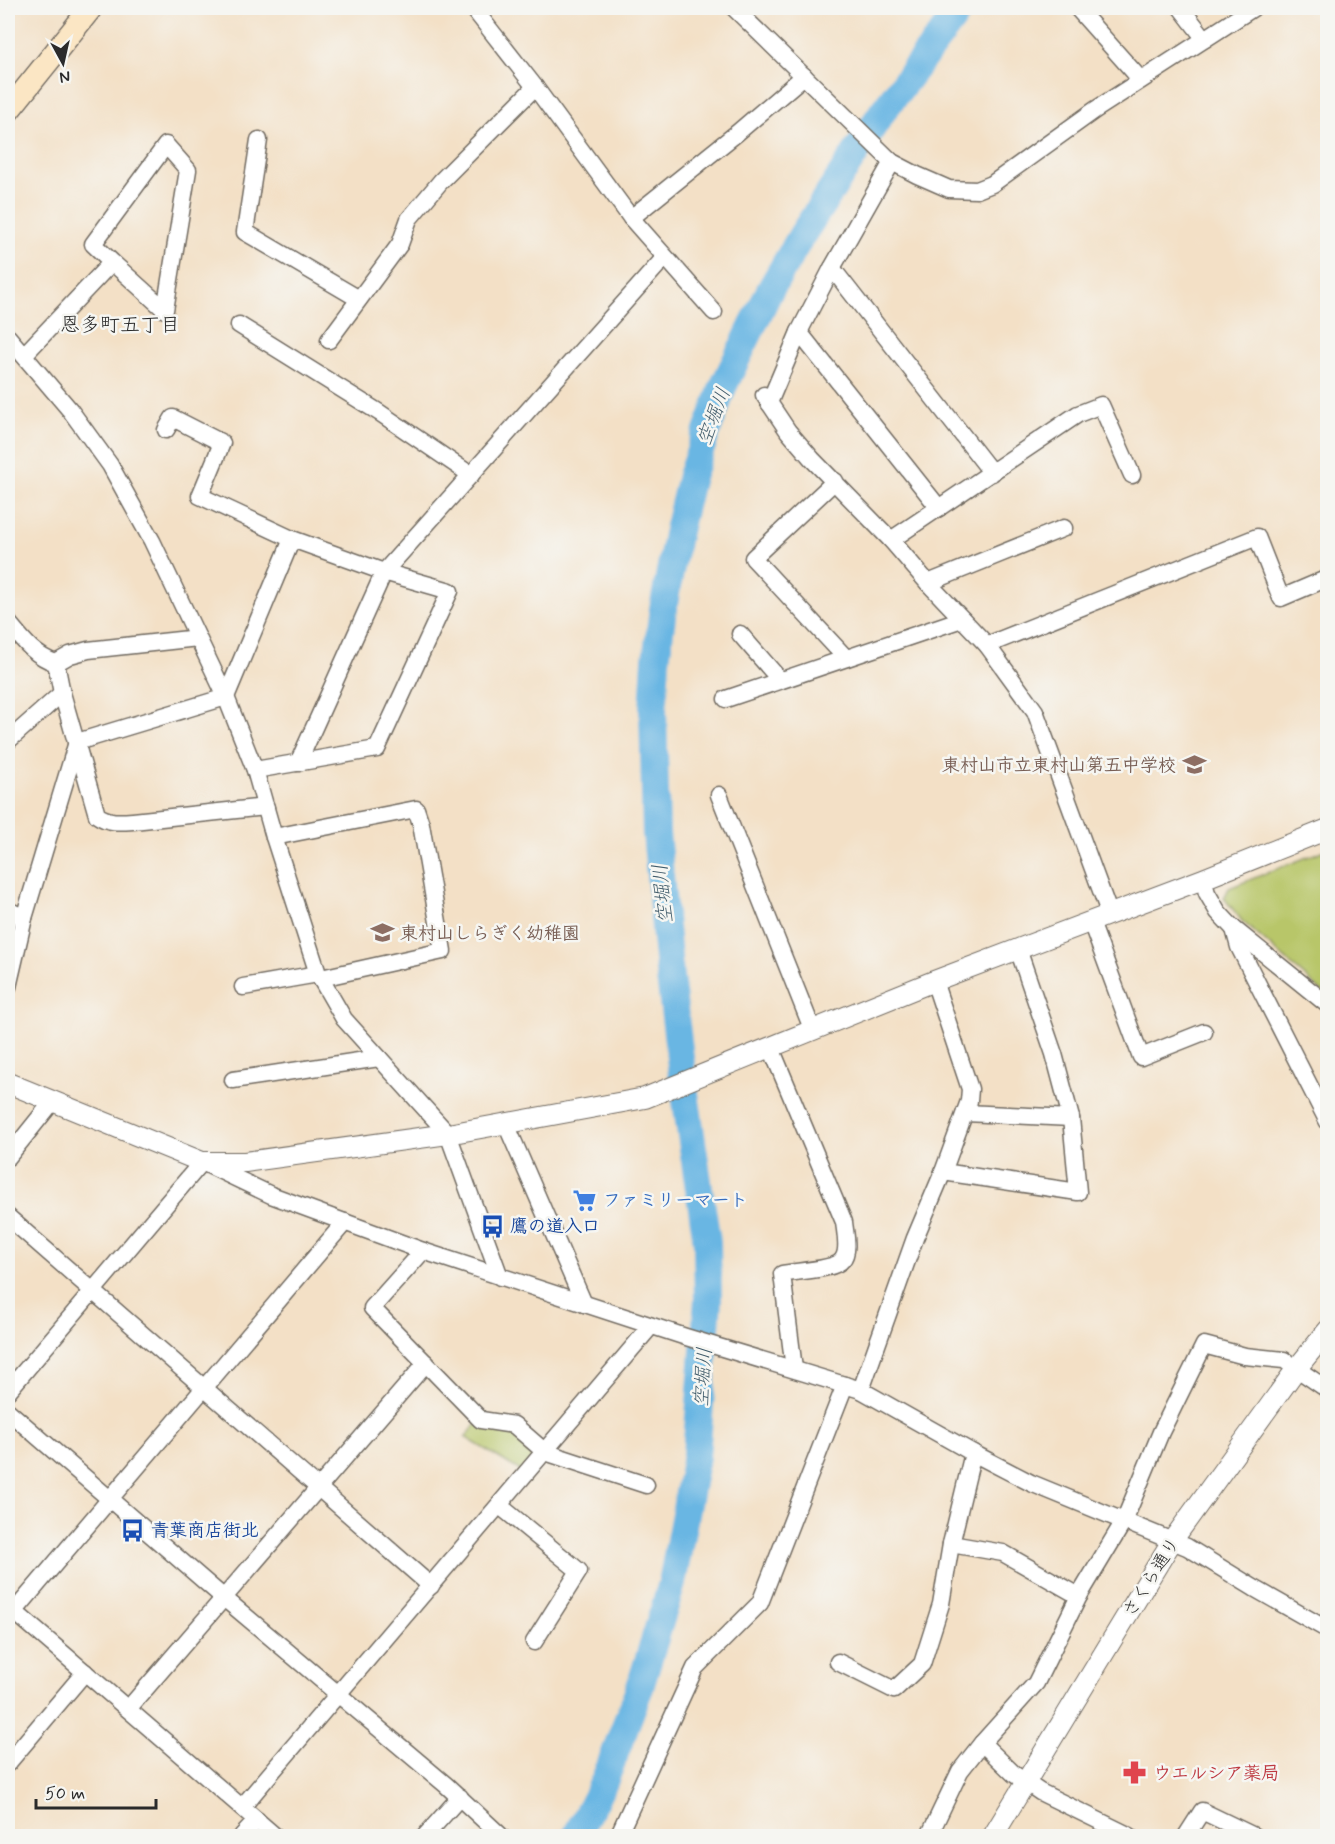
<svg xmlns="http://www.w3.org/2000/svg" width="1335" height="1844" font-family="Mynerve,'Klee One',sans-serif">
<style>
.green{fill:#b8c669;stroke:#72784a;stroke-width:1.5}
.lines{fill:none;stroke-linecap:round;stroke-linejoin:round}
.river{stroke:#69b6e3;stroke-width:28}
.minor-casing{stroke:#716a61;stroke-width:19}
.tertiary-casing{stroke:#716a61;stroke-width:22}
.secondary-casing{stroke:#716a61;stroke-width:25}
.minor{stroke:#fff;stroke-width:16}
.tertiary{stroke:#fff;stroke-width:20}
.secondary{stroke:#fbe6c4;stroke-width:22}
.labels{text-anchor:middle;stroke-width:5;stroke-linejoin:round;paint-order:stroke}
.education-label{font-size:18px;font-weight:bold;fill:#785e54;stroke:#f6f6f2;text-anchor:end}
.shop-label{font-size:18px;font-weight:bold;fill:#366cbe;stroke:#f6f6f2;text-anchor:start}
.transit-label{font-size:18px;font-weight:bold;fill:#164399;stroke:#f6f6f2;text-anchor:start}
.street-label{font-size:18px;fill:#2b2b2b;stroke:#f6f6f2}
.health-label{font-size:18px;font-weight:bold;fill:#be3a42;stroke:#f6f6f2;text-anchor:start}
.neighbourhood-label{font-size:20px;fill:#2b2b2b;stroke:#f6f6f2}
.water-label{font-size:20px;font-style:italic;fill:#415c6b;stroke:#f6f6f2}
</style>
<rect width="100%" height="100%" fill="#f6f6f2"/>
<filter id="ink" filterUnits="userSpaceOnUse"><feTurbulence type="fractalNoise" baseFrequency=".0167" numOctaves="2"/><feDisplacementMap in="SourceGraphic" scale="12" xChannelSelector="R" yChannelSelector="G"/><feConvolveMatrix kernelMatrix="1 2 1 2 8 2 1 2 1" color-interpolation-filters="sRGB"/></filter>
<filter id="wash" filterUnits="userSpaceOnUse"><feTurbulence type="fractalNoise" baseFrequency=".008" numOctaves="4" result="noise"/><feDisplacementMap in="SourceGraphic" scale="24" xChannelSelector="R" yChannelSelector="G"/><feGaussianBlur stdDeviation="1.35" result="paint"/><feColorMatrix in="noise" values="0 0 0 0 0 0 0 0 0 0 0 0 0 0 0 0 0 1.4 0 .05"/><feComposite in="paint" operator="in"/></filter>
<g filter="url(#wash)">
<rect width="100%" height="100%" fill="#f3e0c6"/>
<g class="green">
<path d="M1327,849V996L1242,921L1224,898L1229,888Z"/>
<path d="M481,1420L514,1425L545,1452L527,1475L465,1437Z"/>
</g>
<g class="lines">
<path class="river" d="M576,1836L604,1782L640,1687L672,1583L696,1456L708,1300L707,1242L683,1081L669,969L656,833L653,710L656,660L663,609L677,535L691,476L723,387L770,290L802,235L883,111L961,8"/>
</g>
</g>
<g filter="url(#ink)">
<g class="lines">
<defs>
<g id="minor">
<path d="M473,8L535,87L631,218L714,312"/>
<path d="M734,8L892,162L917,175L949,189L977,190L992,184L1095,110L1253,8"/>
<path d="M1077,8L1141,80"/>
<path d="M1181,8L1205,39"/>
<path d="M259,140L245,232L359,299"/>
<path d="M631,218L737,133L804,76"/>
<path d="M832,268L992,473"/>
<path d="M239,325L380,413L471,475"/>
<path d="M799,332L939,508"/>
<path d="M8,337L70,410L110,465L152,541L226,697L255,770L274,837L318,974L344,1019L448,1134L500,1277"/>
<path d="M329,340L400,244L409,219L441,181L535,87"/>
<path d="M24,355L112,262L93,244L166,145L188,170L165,310L112,262"/>
<path d="M764,395L788,431L812,459L891,540L928,583L987,645L1035,711L1110,915"/>
<path d="M769,403L799,332L832,268L892,162"/>
<path d="M166,430L173,418L222,443L200,496L292,539L384,572L450,591L377,749L255,770"/>
<path d="M835,481L753,558L846,658"/>
<path d="M891,540L1078,414L1101,405L1132,475"/>
<path d="M928,583L1064,528"/>
<path d="M8,622C22,639 34,656 56,663L70,655L88,650L198,638"/>
<path d="M740,634L780,680"/>
<path d="M987,645L1257,537L1281,598L1328,578"/>
<path d="M56,663L62,693L97,815C108,823 120,822 133,821L266,807"/>
<path d="M726,699L962,619"/>
<path d="M8,741L62,693"/>
<path d="M298,763L384,572L665,257"/>
<path d="M719,795L813,1031"/>
<path d="M274,837L416,809L421,824L443,951L321,978"/>
<path d="M1203,879L1207,893L1218,912L1234,929L1328,1005"/>
<path d="M8,910L24,918"/>
<path d="M1091,922L1141,1057L1204,1032"/>
<path d="M1234,929L1239,947L1328,1122"/>
<path d="M8,987L24,918L77,742L226,697L292,539"/>
<path d="M243,987L318,974"/>
<path d="M771,1048L844,1222C845,1233 850,1251 842,1260C835,1270 794,1271 782,1274L794,1369"/>
<path d="M233,1080L379,1058"/>
<path d="M965,1113L1071,1118"/>
<path d="M506,1124L584,1304"/>
<path d="M8,1157L53,1101"/>
<path d="M943,1172L1078,1192L1071,1118L1054,1054L1018,949"/>
<path d="M8,1217L431,1586"/>
<path d="M423,1251L372,1308L481,1420L514,1425L545,1452L646,1485"/>
<path d="M861,1390L915,1238L943,1172L969,1101L970,1089L934,981"/>
<path d="M8,1391L202,1162L271,1195L423,1251L686,1337L861,1390L973,1453L1031,1483L1187,1547L1254,1588L1328,1630"/>
<path d="M8,1411L224,1598L446,1785L501,1836"/>
<path d="M500,1506L579,1571L534,1642"/>
<path d="M951,1544L1003,1553L1079,1596"/>
<path d="M8,1606L275,1836"/>
<path d="M8,1619L345,1222"/>
<path d="M838,1662L894,1690L922,1664L941,1604L951,1544L973,1453"/>
<path d="M128,1709L426,1363"/>
<path d="M982,1743L1014,1774L1040,1792L1130,1836"/>
<path d="M8,1763L85,1672"/>
<path d="M242,1807L651,1326"/>
<path d="M242,1836L257,1820"/>
<path d="M425,1836L460,1797"/>
<path d="M618,1836L695,1668L760,1603L845,1385"/>
<path d="M929,1836L960,1771L982,1743L1036,1683L1079,1596L1124,1521L1161,1432L1204,1345L1245,1356L1284,1360L1328,1390"/>
<path d="M1186,1836L1202,1811L1254,1836"/>
</g>
<g id="tertiary">
<path d="M8,1083L202,1162H245L448,1134L645,1098L934,981L1203,879L1328,829"/>
<path d="M993,1836L1172,1541L1297,1368L1328,1330"/>
</g>
<path id="secondary" d="M8,111L91,8"/>
</defs>
<use href="#minor" class="minor-casing"/>
<use href="#tertiary" class="tertiary-casing"/>
<use href="#secondary" class="secondary-casing"/>
<use href="#minor" class="minor"/>
<use href="#tertiary" class="tertiary"/>
<use href="#secondary" class="secondary"/>
</g>
</g>
<defs>
<symbol id="school-bare" viewBox="-9 -9 18 18"><path d="M0-5L7-2L0 1L-7-2ZM-4 1L0 2.5L4 1V4Q0 6-4 4Z" fill="#8d6e63" stroke="#f6f6f2" stroke-width="2.5" paint-order="stroke"/></symbol>
<symbol id="supermarket-bare" viewBox="-9 -9 18 18"><path d="M-6-5.5h2.5l.6 2H6L4.5 2H-2.5L-4.4-4H-6ZM-1.5 3.2a1.3 1.3 0 1 0 .1 0ZM3 3.2a1.3 1.3 0 1 0 .1 0Z" fill="#3f7fe0" stroke="#f6f6f2" stroke-width="2.5" paint-order="stroke"/></symbol>
<symbol id="bus-bare" viewBox="-9 -9 18 18"><path d="M-5-6H5V4H4V6H2V4H-2V6H-4V4H-5ZM-3.5-4V0h7V-4ZM-3.5 1.2v1.5H-2V1.2ZM2 1.2v1.5H3.5V1.2Z" fill="#1a4fb4" stroke="#f6f6f2" stroke-width="2.5" paint-order="stroke"/></symbol>
<symbol id="pharmacy-bare" viewBox="-9 -9 18 18"><path d="M-2-6h4v4h4v4h-4v4h-4v-4h-4v-4h4Z" fill="#e0444e" stroke="#f6f6f2" stroke-width="2.5" paint-order="stroke"/></symbol>
</defs>
<g fill-rule="evenodd">
<use href="#school-bare" x="1178" y="748" width="33" height="33"/>
<use href="#school-bare" x="366" y="916" width="33" height="33"/>
<use href="#supermarket-bare" x="568" y="1184" width="33" height="33"/>
<use href="#bus-bare" x="476" y="1210" width="33" height="33"/>
<use href="#bus-bare" x="116" y="1514" width="33" height="33"/>
<use href="#pharmacy-bare" x="1118" y="1756" width="33" height="33"/>
</g>
<g class="labels">
<g class="education-label">
<text x="1176" y="771">東村山市立東村山第五中学校</text>
<text x="400" y="939" text-anchor="start">東村山しらぎく幼稚園</text>
</g>
<g class="shop-label">
<text x="603" y="1206">ファミリーマート</text>
</g>
<g class="transit-label">
<text x="510" y="1232">鷹の道入口</text>
<text x="151" y="1536">青葉商店街北</text>
</g>
<g class="street-label">
<text transform="translate(1151 1577) rotate(-58)" y="6">さくら通り</text>
</g>
<g class="health-label">
<text x="1153" y="1779">ウエルシア薬局</text>
</g>
<g class="neighbourhood-label">
<text x="120" y="331">恩多町五丁目</text>
</g>
<g class="water-label">
<text transform="translate(713 416) rotate(-69)" y="7">空堀川</text>
<text transform="translate(662 894) rotate(-96)" y="7">空堀川</text>
<text transform="translate(702 1377) rotate(-86)" y="7">空堀川</text>
</g>
</g>
<rect width="1335" height="1844" fill="none" stroke="#f6f6f2" stroke-width="30"/>
<g transform="translate(63 63) rotate(172)" stroke="#f6f6f2" stroke-width="4.5" paint-order="stroke">
<path d="M0-4.5L10 22L0 15L-10 22Z" fill="#2b2b2b"/>
<text y="-9" font-size="16" font-weight="bold" text-anchor="middle" fill="#2b2b2b">N</text>
</g>
<path d="M36 1799v9h120v-9" fill="none" stroke="#2b2b2b" stroke-width="3"/>
<text x="45" y="1799" font-size="18" fill="#2b2b2b" stroke="#f6f6f2" stroke-width="4.5" paint-order="stroke">50 m</text>
</svg>
